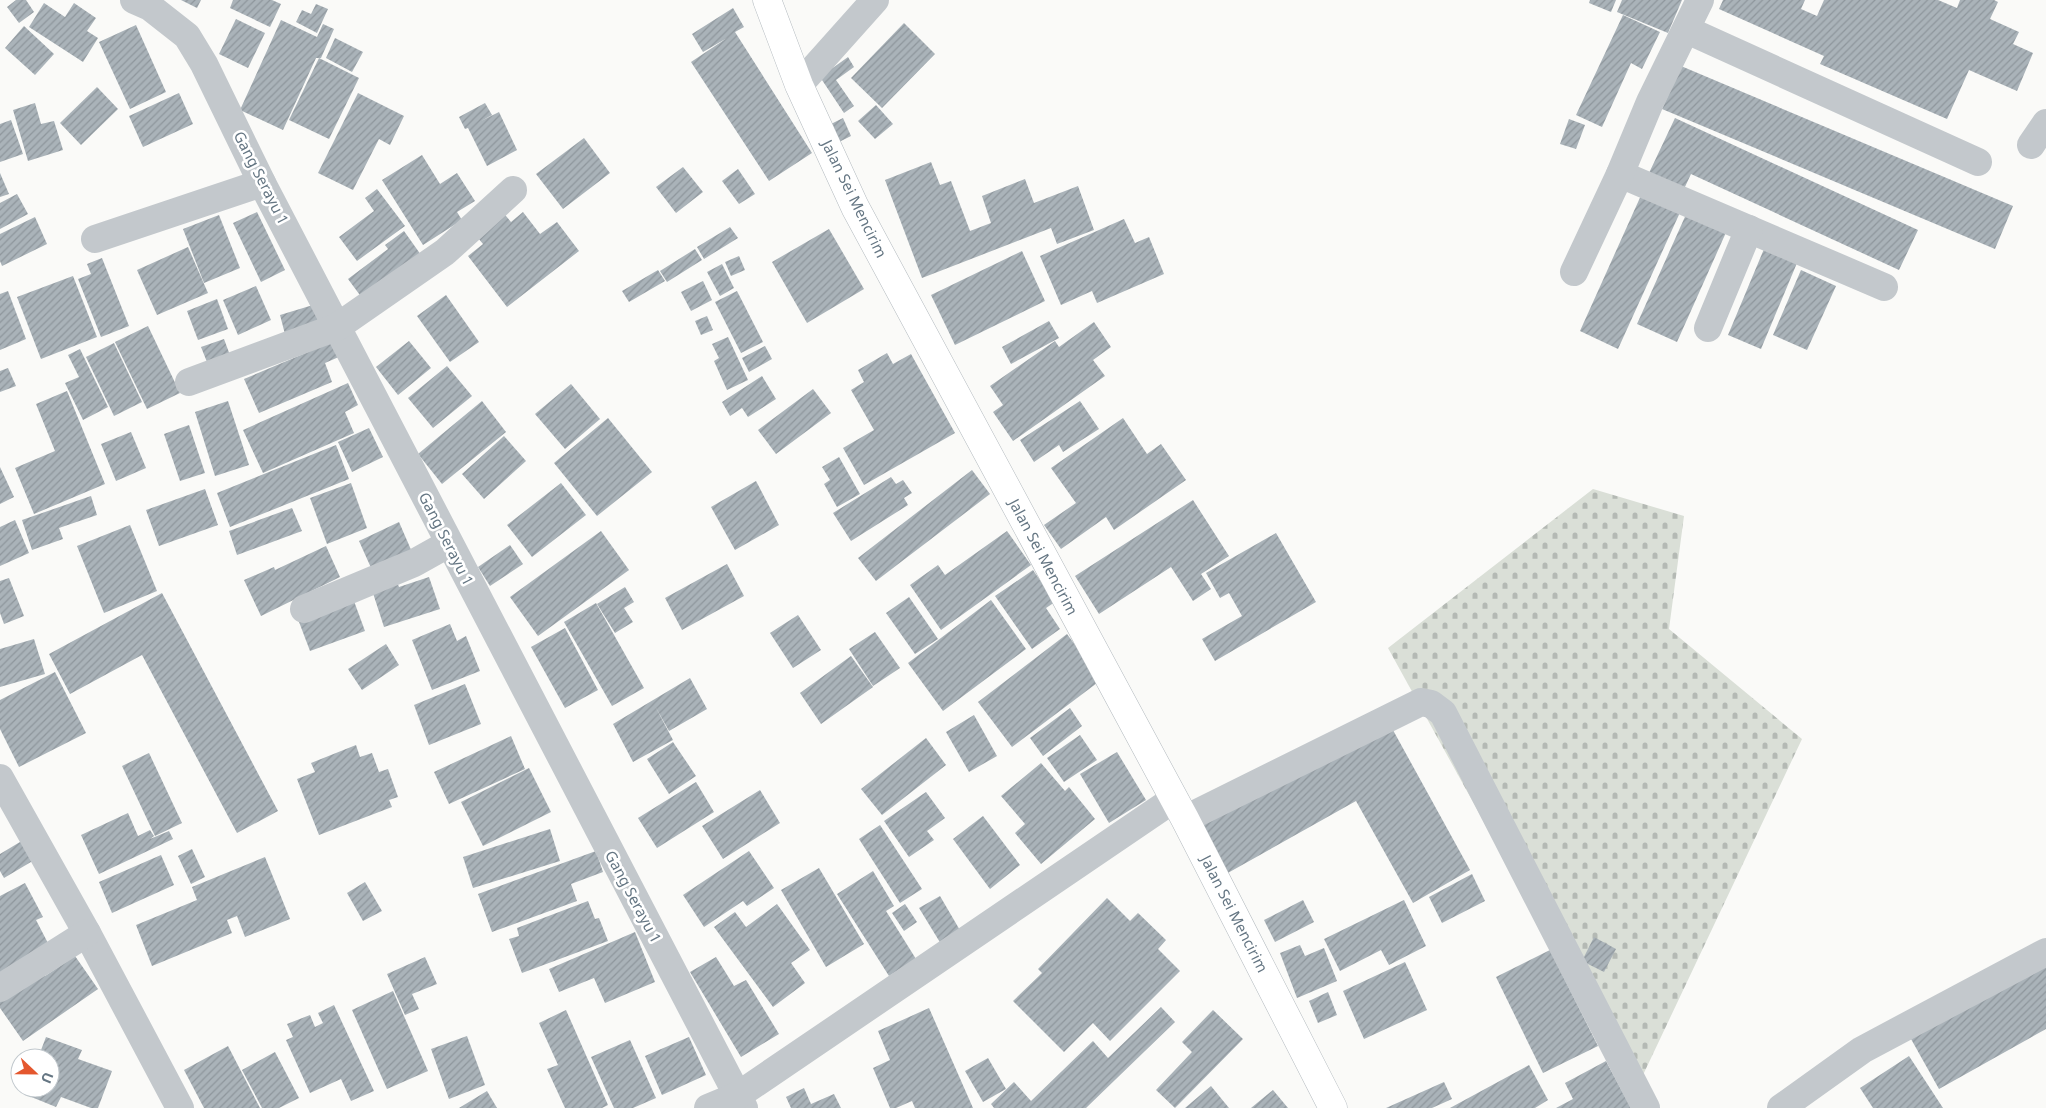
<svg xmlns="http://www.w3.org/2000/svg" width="2046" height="1108" font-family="'Noto Sans',sans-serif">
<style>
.cemetery{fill:url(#cemetery-stones)}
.building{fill:url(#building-hatch)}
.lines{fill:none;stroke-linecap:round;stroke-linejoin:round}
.secondary-casing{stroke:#b3babf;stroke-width:29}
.street{stroke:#c3c8cc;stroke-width:28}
.secondary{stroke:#fff;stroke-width:28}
.labels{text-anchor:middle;stroke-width:5;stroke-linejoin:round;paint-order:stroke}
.street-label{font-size:15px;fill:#657683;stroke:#fff}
</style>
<defs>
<pattern id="cemetery-stones" width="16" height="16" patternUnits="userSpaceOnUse" patternTransform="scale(1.25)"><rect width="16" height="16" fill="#dadfd7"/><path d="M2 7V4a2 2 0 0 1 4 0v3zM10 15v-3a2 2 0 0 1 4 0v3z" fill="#b4b9b4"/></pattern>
<pattern id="building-hatch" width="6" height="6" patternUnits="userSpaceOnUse" patternTransform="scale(1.25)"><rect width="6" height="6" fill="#aab3b9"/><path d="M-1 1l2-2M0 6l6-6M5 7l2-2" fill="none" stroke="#8e969c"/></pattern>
</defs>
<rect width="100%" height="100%" fill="#fafaf8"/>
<path class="cemetery" d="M1593,489L1684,516L1669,629L1802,739L1634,1094L1388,648Z"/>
<g class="building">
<path d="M16,0H26L34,12L19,23L7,7Z"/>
<path d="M181,0H201L197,8Z"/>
<path d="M233,0H272L281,4L270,27L230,8Z"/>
<path d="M1590,0H1616L1611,12L1589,3Z"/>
<path d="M1622,0H1682L1668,33L1617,12Z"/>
<path d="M1723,0H1805L1801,9L1817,16L1824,0H1938L1957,8L1960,0H1994L1998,2L1990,19L2019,32L2013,44L2033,53L2017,91L1969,70L1947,119L1820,64L1824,56L1719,9Z"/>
<path d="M44,3L65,17L74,3L96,18L87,31L98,38L83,62L29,27Z"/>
<path d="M316,4L328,9L317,33L296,22L302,10L311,14Z"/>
<path d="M733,8L744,27L735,32L812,153L769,181L691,62L727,38L703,52L692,34Z"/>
<path d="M1623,15L1660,32L1642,69L1631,63L1602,127L1576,115Z"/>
<path d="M236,19L265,33L248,68L219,54Z"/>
<path d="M281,20L317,37L323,24L334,29L321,58H316L283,130L240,110Z"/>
<path d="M904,23L935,54L882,108L851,78Z"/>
<path d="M136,25L166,92L130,109L99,42Z"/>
<path d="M24,26L54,54L35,75L5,48Z"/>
<path d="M335,38L363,52L352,72L326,58Z"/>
<path d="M848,57L854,67L836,80L854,106L844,113L820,77Z"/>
<path d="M319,58L359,78L329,139L289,120Z"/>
<path d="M1681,66L2013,206L1995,249L1662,109Z"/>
<path d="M97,87L118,109L81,145L60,123Z"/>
<path d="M179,93L193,124L143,147L129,116Z"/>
<path d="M358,93L404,116L390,145L379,139L353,190L318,173Z"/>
<path d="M35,103L41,124L54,121L63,150L28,161L13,110Z"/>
<path d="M485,103L492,115L481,121L499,112L517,150L487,166L468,128L465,129L459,117Z"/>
<path d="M876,105L893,124L875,139L858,121Z"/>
<path d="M843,118L851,136L839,142L831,124Z"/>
<path d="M1675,118L1918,230L1899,270L1691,174L1684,189L1649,173Z"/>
<path d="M1569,119L1585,125L1576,149L1560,144Z"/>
<path d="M11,120L23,154L0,162V124Z"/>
<path d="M584,138L610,173L563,209L536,174Z"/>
<path d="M422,155L440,184L457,173L475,201L457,212L462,220L423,245L382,180Z"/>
<path d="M931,162L940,185L951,181L970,231L991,223L982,196L1025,179L1034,203L1078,186L1094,230L1057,244L1051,228L922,278L885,180Z"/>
<path d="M683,167L703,192L676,213L656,187Z"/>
<path d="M738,169L755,194L739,204L722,181Z"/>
<path d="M0,173L9,194L0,197Z"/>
<path d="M377,189L405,226L357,261L339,237L374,211L365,198Z"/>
<path d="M1643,191L1682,208L1618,349L1580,331Z"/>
<path d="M17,194L28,214L0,229V203Z"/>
<path d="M501,210L511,222L523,212L540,234L557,222L579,251L507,307L468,256L483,244L473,232Z"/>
<path d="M1688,210L1728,228L1677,342L1637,324Z"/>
<path d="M257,212L285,270L261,282L233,223Z"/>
<path d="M219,215L240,268L204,283L183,229Z"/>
<path d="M35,217L47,244L2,266L0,261V234Z"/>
<path d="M1124,219L1135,243L1149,237L1164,274L1097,303L1092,291L1061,305L1040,256Z"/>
<path d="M730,227L738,238L704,259L697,247Z"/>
<path d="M829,229L864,289L807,323L772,262Z"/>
<path d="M404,231L426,262L365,302L348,279L388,249L385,245Z"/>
<path d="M188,247L208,293L157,315L137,270Z"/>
<path d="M695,249L702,260L667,282L660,271Z"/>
<path d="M1764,249L1797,263L1761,349L1728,335Z"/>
<path d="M1022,251L1045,301L955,345L931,295Z"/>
<path d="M739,256L745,270L731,276L725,262Z"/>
<path d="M102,258L129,326L101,337L78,279L91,274L87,264Z"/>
<path d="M722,264L734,288L720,296L707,272Z"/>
<path d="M658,270L665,281L629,302L622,291Z"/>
<path d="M1801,270L1836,286L1807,350L1773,335Z"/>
<path d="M73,276L97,337L41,359L17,297Z"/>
<path d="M703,281L712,300L691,311L681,292Z"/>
<path d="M256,286L271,320L238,335L223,300Z"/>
<path d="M8,291L26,339L0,350V294Z"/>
<path d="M737,291L763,342L741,353L715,302Z"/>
<path d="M446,295L479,342L450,362L417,316Z"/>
<path d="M217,299L228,329L198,340L187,311Z"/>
<path d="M313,305L320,327L286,338L280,315Z"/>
<path d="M707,316L713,330L701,335L695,321Z"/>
<path d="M1049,321L1059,338L1011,364L1002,347Z"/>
<path d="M1094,322L1111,347L1093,360L1105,376L1013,441L993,412L1003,405L990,386L1055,341L1059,347Z"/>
<path d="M148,326L180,393L147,409L115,342Z"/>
<path d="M728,337L748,380L727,390L714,361L719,358L712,344Z"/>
<path d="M224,339L231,358L209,367L201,347Z"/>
<path d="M334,341L341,356L325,363L332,382L259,413L244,379Z"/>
<path d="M409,341L431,368L398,395L376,367Z"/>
<path d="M114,343L142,402L114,416L86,357Z"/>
<path d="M765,346L772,359L749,372L742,358Z"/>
<path d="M80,349L108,407L83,420L65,383L79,377L68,355Z"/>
<path d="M887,353L893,364L911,354L955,433L864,485L843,448L874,430L851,390L864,382L858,370Z"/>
<path d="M447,366L472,396L433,428L408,398Z"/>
<path d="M8,368L16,386L0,392V371Z"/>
<path d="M762,376L776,399L748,417L742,408L730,416L722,402Z"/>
<path d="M348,383L358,405L345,412L354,433L263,473L243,430Z"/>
<path d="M571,384L600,419L565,449L535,414Z"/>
<path d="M813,389L831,413L776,454L758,430Z"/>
<path d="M67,391L105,484L34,514L15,468L55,451L36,404Z"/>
<path d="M228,401L249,465L215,476L195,412Z"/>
<path d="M482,401L506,432L442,484L418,454Z"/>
<path d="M1080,401L1099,429L1063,452L1059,445L1034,462L1020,440Z"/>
<path d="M608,418L652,472L597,516L554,463Z"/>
<path d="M1123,418L1147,454L1161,444L1186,480L1114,530L1106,517L1061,549L1044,525L1076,503L1051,468Z"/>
<path d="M189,425L205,473L180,481L164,434Z"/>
<path d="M369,428L383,457L352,472L338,442Z"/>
<path d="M131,432L146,468L116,481L101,444Z"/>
<path d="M504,436L526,461L484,499L462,474Z"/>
<path d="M336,445L349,479L230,527L217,493Z"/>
<path d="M839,457L860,494L837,507L824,484L830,480L822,467Z"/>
<path d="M0,467L14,497L0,504Z"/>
<path d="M972,470L990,494L876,581L858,558Z"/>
<path d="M891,477L896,484L903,480L912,493L904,498L908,505L851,541L833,513Z"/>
<path d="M756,481L779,525L735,550L711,507Z"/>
<path d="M351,483L367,528L327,544L310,498Z"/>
<path d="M561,483L586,515L532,557L507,525Z"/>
<path d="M205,489L218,525L159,546L146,510Z"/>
<path d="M91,496L97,515L59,528L63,539L32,550L22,520Z"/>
<path d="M1193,500L1229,556L1201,574L1211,589L1193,601L1171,567L1099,614L1075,576Z"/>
<path d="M292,508L302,531L237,555L229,531Z"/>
<path d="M15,520L29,553L0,566V527Z"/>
<path d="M399,522L412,552L372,570L359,541Z"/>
<path d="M130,525L157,591L104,613L77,546Z"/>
<path d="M601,531L629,570L538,636L510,597Z"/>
<path d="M1007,531L1031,565L941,630L910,585L938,565L945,575Z"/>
<path d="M1276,533L1316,602L1215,661L1202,639L1242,616L1229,593L1220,598L1206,573Z"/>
<path d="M510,545L523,564L490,586L478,567Z"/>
<path d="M326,546L340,577L261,616L244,580L274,567L275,570Z"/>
<path d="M727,564L744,596L682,630L665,598Z"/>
<path d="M1033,570L1055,602L1046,608L1060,629L1032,649L995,596Z"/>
<path d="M395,576L399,587L429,577L440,609L384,627L370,584Z"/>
<path d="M9,578L24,616L4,624L0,613V581Z"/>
<path d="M625,587L634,602L624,608L633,622L615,633L597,604Z"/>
<path d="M162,593L278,811L237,833L142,655L70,694L49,654Z"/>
<path d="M351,593L365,631L310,651L296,614Z"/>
<path d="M909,597L938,639L915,654L886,613Z"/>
<path d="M991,600L1026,649L943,711L908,663Z"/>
<path d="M596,603L644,688L612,706L564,622Z"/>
<path d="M798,615L821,650L793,668L770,633Z"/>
<path d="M450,624L457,641L466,636L480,671L432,690L412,640Z"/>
<path d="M565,628L598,690L565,708L531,647Z"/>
<path d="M875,632L900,668L873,686L849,649Z"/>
<path d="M1067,634L1101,680L1012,747L978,702Z"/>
<path d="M34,639L45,674L0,687V649Z"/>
<path d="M386,644L399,665L362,690L348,669Z"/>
<path d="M851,656L873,687L821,724L800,693Z"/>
<path d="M55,672L86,733L19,767L0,729V700Z"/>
<path d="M690,678L707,709L669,731L655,706L673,740L633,762L613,724Z"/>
<path d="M465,684L481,724L429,745L414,705Z"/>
<path d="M1070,708L1082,726L1043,756L1030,738Z"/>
<path d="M974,715L997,756L969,772L946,732Z"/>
<path d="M1388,721L1470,870L1413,903L1356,801L1226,874L1200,826Z"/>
<path d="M1080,735L1097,760L1064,782L1047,758Z"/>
<path d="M511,736L525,769L449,804L434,772Z"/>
<path d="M926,738L946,765L882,815L861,789Z"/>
<path d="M673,742L696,776L669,794L647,759Z"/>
<path d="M356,745L360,757L372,753L379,772L388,769L398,797L389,800L392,807L319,835L297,779L315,772L311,763Z"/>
<path d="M1117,752L1146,800L1109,823L1080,774Z"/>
<path d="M149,753L182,823L155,836L122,766Z"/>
<path d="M1041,763L1065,791L1069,787L1095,819L1041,864L1015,833L1025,824L1001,796Z"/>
<path d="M529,768L551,812L483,846L461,802Z"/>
<path d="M696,782L714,812L657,848L638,818Z"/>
<path d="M760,790L780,823L723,859L702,826Z"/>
<path d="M926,792L945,818L927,831L934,840L909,857L884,821Z"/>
<path d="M128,813L138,836L150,830L154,836L150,839L169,831L173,839L99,874L81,835Z"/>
<path d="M983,816L1020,865L990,889L953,839Z"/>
<path d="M880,825L922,889L900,903L859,839Z"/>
<path d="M550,829L560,861L473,888L463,857Z"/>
<path d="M25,839L36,859L4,878L0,871V854Z"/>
<path d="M192,849L205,877L191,884L178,856Z"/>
<path d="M596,851L603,872L571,884L577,901L492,932L478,894Z"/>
<path d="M749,851L774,888L747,906L743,901L704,927L683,895Z"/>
<path d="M161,855L174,885L112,913L99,882Z"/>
<path d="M265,857L290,919L245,937L237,916L227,920L232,933L152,966L136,925L197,900L192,887Z"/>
<path d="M819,868L864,944L826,967L781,890Z"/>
<path d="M873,871L894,906L886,911L916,959L889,976L837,894Z"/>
<path d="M1472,874L1485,901L1442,923L1429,897Z"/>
<path d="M365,882L382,911L363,921L347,893Z"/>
<path d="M25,883L43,917L36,920L50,947L0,974V896Z"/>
<path d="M940,896L961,932L941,944L919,908Z"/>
<path d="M1107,898L1130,921L1138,913L1166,940L1158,949L1180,971L1110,1041L1093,1023L1064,1052L1013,1001L1042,973L1038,969Z"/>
<path d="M1303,900L1314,922L1275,942L1264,920Z"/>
<path d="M1404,900L1426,946L1389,965L1381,950L1340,971L1324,939Z"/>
<path d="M588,901L595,919L599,918L608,941L522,973L509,939L519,936L517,928Z"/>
<path d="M777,904L810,950L791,963L805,983L773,1007L714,927L735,912L746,927Z"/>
<path d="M905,904L917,922L904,931L892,913Z"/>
<path d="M635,932L655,982L605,1003L594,978L559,992L549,969Z"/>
<path d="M1594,937L1616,949L1604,972L1582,961Z"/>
<path d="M1300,945L1305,956L1324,948L1337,981L1297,998L1280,953Z"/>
<path d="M1550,950L1598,1046L1543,1073L1496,977Z"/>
<path d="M75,956L98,989L23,1041L0,1008V994L39,968L45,976Z"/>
<path d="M425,957L437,984L412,994L419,1009L405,1015L387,974Z"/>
<path d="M716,957L734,986L746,980L779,1034L741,1057L690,972Z"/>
<path d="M1405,962L1427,1010L1364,1039L1343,991Z"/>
<path d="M2046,964V1029L1939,1089L1911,1039Z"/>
<path d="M393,991L428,1071L387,1089L352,1010Z"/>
<path d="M1328,992L1337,1015L1318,1023L1309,1001Z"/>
<path d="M334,1005L374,1091L351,1101L341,1079L310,1093L286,1040L293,1037L287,1024L310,1015L315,1027L323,1023L318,1013Z"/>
<path d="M1161,1007L1175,1022L1086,1108H994L991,1104L1014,1082L1031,1101L1093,1041L1108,1058Z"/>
<path d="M929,1008L973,1108H915L912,1101L896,1108H890L873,1068L890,1060L878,1031Z"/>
<path d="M566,1010L608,1105L602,1108H565L547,1069L558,1065L539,1023Z"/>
<path d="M1213,1010L1243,1039L1175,1108L1156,1090L1192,1052L1182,1042Z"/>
<path d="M467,1036L485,1085L449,1099L431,1049Z"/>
<path d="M46,1037L82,1050L78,1059L112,1071L98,1108H91L61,1097L56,1107L24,1094L26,1088H50V1058H38Z"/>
<path d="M689,1037L706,1075L662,1095L645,1056Z"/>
<path d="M630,1040L656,1098L633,1108H614L591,1057Z"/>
<path d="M228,1046L260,1108H204L184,1070Z"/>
<path d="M275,1052L299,1098L279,1108H262L242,1070Z"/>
<path d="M1909,1056L1943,1108H1873L1860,1088Z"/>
<path d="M988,1058L1006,1089L983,1102L965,1071Z"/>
<path d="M1606,1061L1631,1108H1556L1573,1099L1565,1083Z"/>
<path d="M1529,1065L1548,1100L1535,1108H1450Z"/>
<path d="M1444,1082L1452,1099L1432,1108H1386Z"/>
<path d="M1211,1086L1229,1108H1185Z"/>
<path d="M804,1088L811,1104L834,1094L841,1108H791L786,1097Z"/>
<path d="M1273,1090L1288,1108H1251Z"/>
<path d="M487,1091L497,1108H459Z"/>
</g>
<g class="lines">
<defs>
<path id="secondary" d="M767,0L799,85L855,207L1185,819L1333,1108"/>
</defs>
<use href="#secondary" class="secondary-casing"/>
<g class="street">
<path d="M134,0L150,7L187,36L204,64L262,183L744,1108"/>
<path d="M1687,30L1978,162"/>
<path d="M799,85L875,0"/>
<path d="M2031,145L2046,123"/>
<path d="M1620,174L1884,287"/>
<path d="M95,239L262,183"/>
<path d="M1574,272L1620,174L1650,102L1700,0"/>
<path d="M1708,328L1749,229"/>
<path d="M189,382L337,327L445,252L513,190"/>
<path d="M304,609L414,563L448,544"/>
<path d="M0,778L87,933L180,1108"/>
<path d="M1185,819L1421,702L1431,704L1443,713L1646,1108"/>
<path d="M0,988L87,933"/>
<path d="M708,1108L737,1096L1174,799"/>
<path d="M1781,1108L1862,1050L2046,952"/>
</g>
<use href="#secondary" class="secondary"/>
</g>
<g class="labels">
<g class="street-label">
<text transform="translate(261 178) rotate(63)" y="5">Gang Serayu 1</text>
<text transform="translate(854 199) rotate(64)" y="5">Jalan Sei Mencirim</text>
<text transform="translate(446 539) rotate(63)" y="5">Gang Serayu 1</text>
<text transform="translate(1043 557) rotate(62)" y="5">Jalan Sei Mencirim</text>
<text transform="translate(633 897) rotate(62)" y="5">Gang Serayu 1</text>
<text transform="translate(1234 914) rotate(63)" y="5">Jalan Sei Mencirim</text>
</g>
</g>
<g transform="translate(35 1073) rotate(112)"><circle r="24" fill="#ffffff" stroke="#c1c8cd"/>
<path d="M0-4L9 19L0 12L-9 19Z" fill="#e4572e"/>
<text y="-8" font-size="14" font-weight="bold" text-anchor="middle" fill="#657683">U</text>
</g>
</svg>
